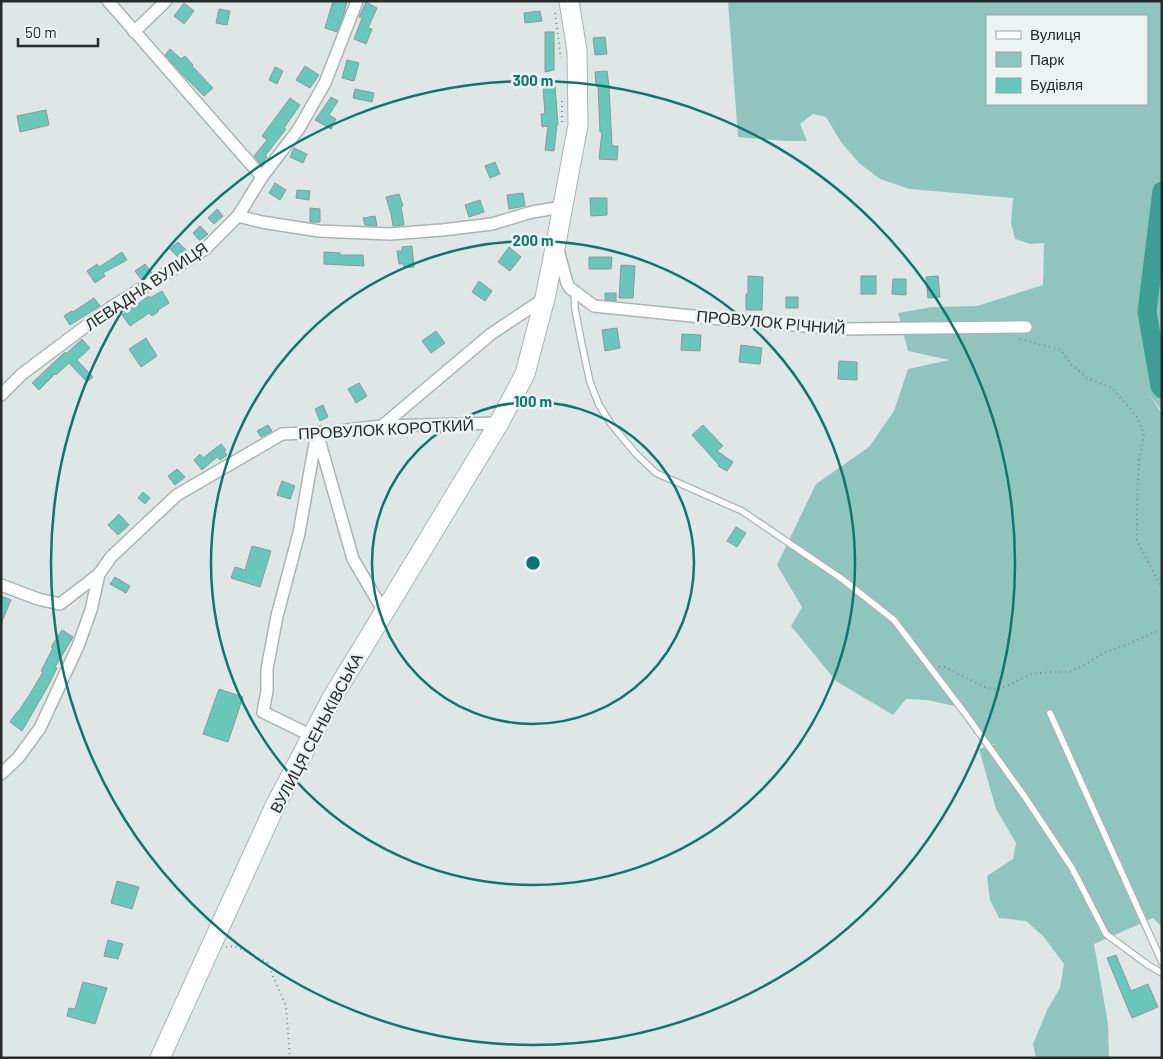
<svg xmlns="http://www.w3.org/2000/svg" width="1163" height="1059" font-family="Barlow,sans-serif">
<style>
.green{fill:#90c5bd;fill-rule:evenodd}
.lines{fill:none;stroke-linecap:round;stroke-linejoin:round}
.river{stroke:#3d9e93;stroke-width:19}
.building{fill:#69c7ba;stroke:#8f9796}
.service-casing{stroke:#acb4b3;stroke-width:8}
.minor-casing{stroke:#acb4b3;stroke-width:14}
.primary-casing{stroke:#acb4b3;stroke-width:21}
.path{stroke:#828987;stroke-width:2;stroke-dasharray:1 4;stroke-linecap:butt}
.service{stroke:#fff;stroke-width:5.5}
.minor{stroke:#fff;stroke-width:11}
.primary{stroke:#fff;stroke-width:19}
.ring{fill:none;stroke:#0f766e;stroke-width:2.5}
.labels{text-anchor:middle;stroke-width:5;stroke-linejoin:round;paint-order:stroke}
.street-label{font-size:16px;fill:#262a29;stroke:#ebf4f2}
.centre{fill:#0f766e;stroke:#ebf4f2;stroke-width:2.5}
.ring-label{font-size:15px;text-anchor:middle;font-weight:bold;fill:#0f766e;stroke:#ebf4f2;stroke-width:5;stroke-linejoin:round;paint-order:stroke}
</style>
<rect width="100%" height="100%" fill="#dee7e5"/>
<path class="green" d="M728,1H1162V411L1149,394L1162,414V927L1153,918L1094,944L1108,1024L1109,1058H1036L1033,1044L1048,1008L1060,988L1064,964L1044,937L1026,921L999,918L990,900L987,876L1013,859L1016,843L996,809L979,749L997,744L988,745L960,707L927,700L906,699L893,715L836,681L791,626L802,607L777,565L816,484L869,447L894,411L908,369L949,360L908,351L898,313L932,307L977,306L1043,285L1044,243L1031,244L1015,239L1011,223L1013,198L910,189L880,179L859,163L841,142L826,117L813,114L800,124L807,141H786L738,137ZM987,16H1147V104H987Z"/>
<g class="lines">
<path class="river" d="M1162,191L1147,312L1160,386L1162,389"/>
</g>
<g class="building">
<path d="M333,1H347L343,17L337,32L325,28Z"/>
<path d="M366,2L377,8L368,28L372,29L366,44L354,39L362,18L359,17Z"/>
<path d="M184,3L194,11L184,24L174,16Z"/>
<path d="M219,9L230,11L227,25L216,23Z"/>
<path d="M540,11L542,21L525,23L524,13Z"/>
<path d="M545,32H554V70L545,72Z"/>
<path d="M605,37L607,54L595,55L593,38Z"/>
<path d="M170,49L181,59L185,56L193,65L192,66L213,88L204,96L182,74L165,55Z"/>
<path d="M347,60L359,63L354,81L342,78Z"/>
<path d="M305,66L319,75L310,88L296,80Z"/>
<path d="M275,67L283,71L277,84L269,80Z"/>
<path d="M607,71L609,87L612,146H618L617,160L599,159L602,132H600L598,86H596L595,72Z"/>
<path d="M555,86L558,125H557L554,151L545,150L548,126L542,127L541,114H545L543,87Z"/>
<path d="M355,89L374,93L372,102L353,98Z"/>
<path d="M331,97L338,101L329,115L336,119L331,129L315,120Z"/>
<path d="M290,98L300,105L284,128L286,129L265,156L267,157L261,165L254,156L267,140L262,136Z"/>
<path d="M46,110L49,125L20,132L17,116Z"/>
<path d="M294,148L307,154L303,163L290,157Z"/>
<path d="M495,162L500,174L490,178L485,166Z"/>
<path d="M275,183L286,190L280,200L269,193Z"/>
<path d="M297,190L310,191L309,200L296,198Z"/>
<path d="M523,193L525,206L509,209L507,195Z"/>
<path d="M399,194L403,206H401L404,225L393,226L391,214L386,197Z"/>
<path d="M590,198H607V215L591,216Z"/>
<path d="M480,200L484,212L469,217L465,205Z"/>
<path d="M310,208L320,209V222H310Z"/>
<path d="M217,209L223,216L214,224L208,218Z"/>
<path d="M375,216L377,226L365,225L363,218Z"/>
<path d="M200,226L208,234L200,241L193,233Z"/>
<path d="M178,242L187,251L178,257L170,249Z"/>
<path d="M412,246L414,267L404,268V264H399L397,251H402V247Z"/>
<path d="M509,247L521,257L510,271L498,262Z"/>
<path d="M122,252L127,260L103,273L105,276L95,283L87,271L97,264L99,267Z"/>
<path d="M324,252L340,253V255H363L364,266L324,264Z"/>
<path d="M589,257H612L611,269H589Z"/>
<path d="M145,264L152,273L142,280L135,271Z"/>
<path d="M621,265L635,266L633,298H619Z"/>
<path d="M748,276L763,277L762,310H746V294H748Z"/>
<rect x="861" y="276" width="15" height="18"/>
<path d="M938,276L940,297L928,298L926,277Z"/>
<path d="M893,279H906V295L892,294Z"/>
<path d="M479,281L492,291L485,301L472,292Z"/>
<path d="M162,291L169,303L158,310L159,311L152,316L149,313L130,326L122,315L149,296L150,298Z"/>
<path d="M605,293H616V301L605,300Z"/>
<rect x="786" y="297" width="12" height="11"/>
<path d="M94,298L100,306L70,325L64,316L72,311L73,312Z"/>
<path d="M617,328L620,348L605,351L602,330Z"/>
<path d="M436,331L445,343L431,353L422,341Z"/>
<path d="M682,334L701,335L700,351L681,350Z"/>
<path d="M146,338L157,356L141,367L129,349Z"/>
<path d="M82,339L90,348L77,360L93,377L87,382L69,363L56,375L55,374L39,390L32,383L65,352L66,354Z"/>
<path d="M741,345L762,348L760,364L739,362Z"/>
<path d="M839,361L857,362V380L838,379Z"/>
<path d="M359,383L367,396L356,403L348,389Z"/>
<path d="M323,405L328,417L320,421L315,409Z"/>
<path d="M268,425L272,431L261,437L257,431Z"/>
<path d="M703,425L723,446L717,451L733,462L727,471L718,466L719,465L692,435Z"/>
<path d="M221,444L226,450L224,451L227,455L220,460L217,457L202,470L194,460L200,454L203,458Z"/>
<path d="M177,469L185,477L175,485L168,476Z"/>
<path d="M282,481L295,486L290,499L277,495Z"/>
<path d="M143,492L150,498L145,504L138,498Z"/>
<path d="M119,514L129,525L118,535L108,525Z"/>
<path d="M736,527L746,533L737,547L727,541Z"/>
<path d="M252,546L271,551L260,587L231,578L235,567L245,570Z"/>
<path d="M115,577L130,586L126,593L110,584Z"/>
<path d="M1,596L11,600L1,624Z"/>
<path d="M62,630L73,637L55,667L57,668L48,686L22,731L10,722L17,712H18L30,694L43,672L41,671L53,648L51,647Z"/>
<path d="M219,689L243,697L228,742L203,734Z"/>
<path d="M117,881L139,887L132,909L111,903Z"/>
<path d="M108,940L123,944L118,959L104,956Z"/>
<path d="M1116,955L1131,991L1148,984L1158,1007L1132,1018L1107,958Z"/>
<path d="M83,982L107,988L95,1024L67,1016L69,1008L75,1009Z"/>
</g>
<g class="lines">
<defs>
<g id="service">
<path d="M574,291L575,309L582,345L590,382L599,405L611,424L636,454L656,473L742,511L842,579L894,620L967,716L1025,797L1072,868L1106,934L1148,965L1162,973"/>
<path d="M1050,713L1162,962"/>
</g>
<g id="minor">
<path d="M108,1L262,177"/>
<path d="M134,32L166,1"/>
<path d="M238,216L262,222L319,231L390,234L442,230L492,224L532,212L562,207"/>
<path d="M558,250L567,283L570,288L594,306L731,320L843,329L1026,327"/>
<path d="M1,395L22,374L110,308L205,249L238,216L262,177L298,130L325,83L357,1"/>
<path d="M382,426L491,334L545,298"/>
<path d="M318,436L353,559L384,612"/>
<path d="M1,585L38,599L60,604L99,574"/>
<path d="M312,736L263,712L267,691V669L277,616L299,533L317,432"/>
<path d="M1,774L18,758L40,728L78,646L91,610L99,574L111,557L177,495L282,434L330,432L382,426L499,423"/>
</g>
<path id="primary" d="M160,1058L275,806L332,698L499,423L525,374L545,298L556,243L578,125L577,51L569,1"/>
</defs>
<use href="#service" class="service-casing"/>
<use href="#minor" class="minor-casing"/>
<use href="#primary" class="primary-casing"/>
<g class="path">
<path d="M555,13L561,58"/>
<path d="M562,101V126"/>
<path d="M1020,339L1061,350L1071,364L1087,378L1112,388L1137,417L1144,434L1139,460L1137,507V541L1162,588"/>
<path d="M939,667H944L985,687L998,690L1031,674L1048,672H1069L1083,666L1103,653L1124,646L1155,632H1162"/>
<path d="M226,947L235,946L267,962L286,1006L290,1058"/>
</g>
<use href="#service" class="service"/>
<use href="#minor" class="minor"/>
<use href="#primary" class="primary"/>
</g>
<g class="ring">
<circle cx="533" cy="563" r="161"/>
<circle cx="533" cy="563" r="322"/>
<circle cx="533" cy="563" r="482"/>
</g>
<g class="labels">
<g class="street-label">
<text transform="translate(146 286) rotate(-34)" y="6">ЛЕВАДНА ВУЛИЦЯ</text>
<text transform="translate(771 322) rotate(5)" y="6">ПРОВУЛОК РIЧНИЙ</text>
<text transform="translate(386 429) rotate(-3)" y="6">ПРОВУЛОК КОРОТКИЙ</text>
<text transform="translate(316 733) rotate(-62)" y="6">ВУЛИЦЯ СЕНЬКIВСЬКА</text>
</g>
</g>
<circle cx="533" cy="563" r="8" class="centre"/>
<g class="ring-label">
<text x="533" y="86">300 m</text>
<text x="533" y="246">200 m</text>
<text x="533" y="407">100 m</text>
</g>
<rect width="1163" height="1059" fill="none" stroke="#262a29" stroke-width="5"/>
<rect x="986" y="15" width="162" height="90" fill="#ebf4f2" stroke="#9ca3a2"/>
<rect x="996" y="31" width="25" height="8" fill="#ffffff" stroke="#9ca3a2"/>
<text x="1030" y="40" font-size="15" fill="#262a29">Вулиця</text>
<rect x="996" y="52" width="25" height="15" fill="#90c5bd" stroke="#9ca3a2"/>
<text x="1030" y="65" font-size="15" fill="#262a29">Парк</text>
<rect x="996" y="78" width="25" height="15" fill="#69c7ba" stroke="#9ca3a2"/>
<text x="1030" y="90" font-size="15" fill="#262a29">Будівля</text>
<path d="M18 38v8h80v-8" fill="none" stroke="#262a29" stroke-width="2.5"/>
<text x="25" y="38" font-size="15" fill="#262a29" stroke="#ebf4f2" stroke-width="4" paint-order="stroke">50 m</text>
</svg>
